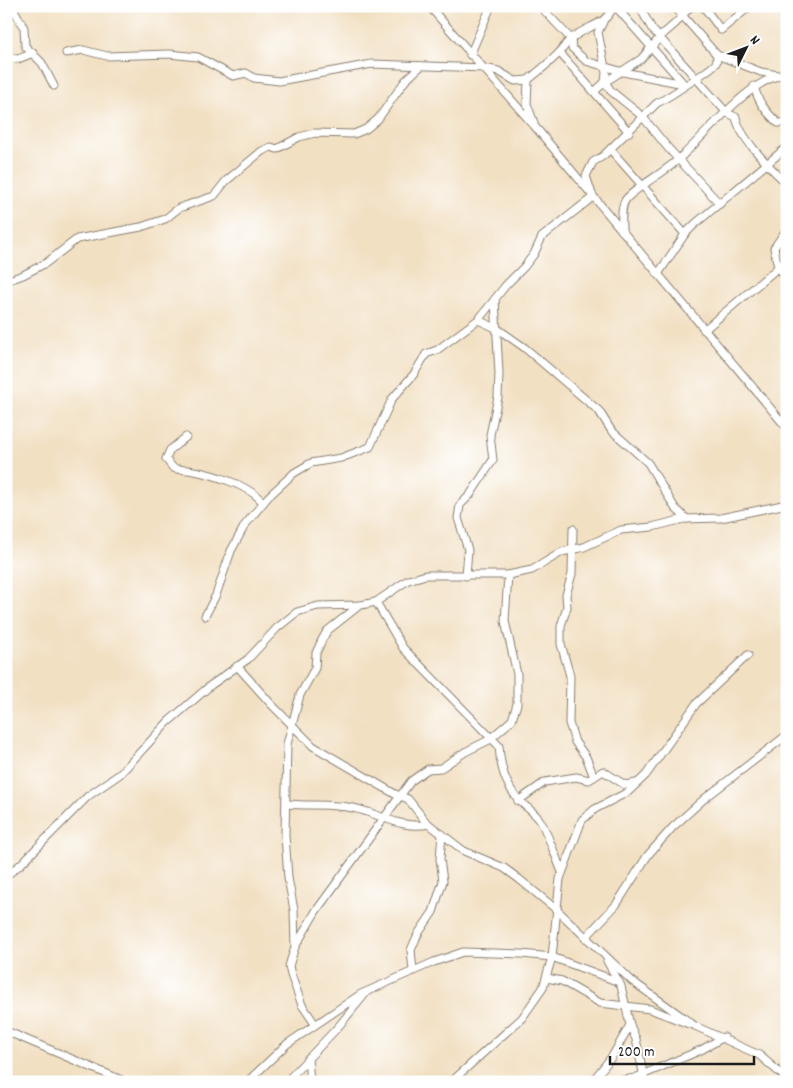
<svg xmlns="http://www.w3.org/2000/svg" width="793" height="1088" font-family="Dekko,sans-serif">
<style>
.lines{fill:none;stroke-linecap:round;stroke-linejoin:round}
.minor-casing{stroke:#877e70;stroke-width:9}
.minor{stroke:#fff;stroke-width:7}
</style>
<rect width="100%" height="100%" fill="#fff"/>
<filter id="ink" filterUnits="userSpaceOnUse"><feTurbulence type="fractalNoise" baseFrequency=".02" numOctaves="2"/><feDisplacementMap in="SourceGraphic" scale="10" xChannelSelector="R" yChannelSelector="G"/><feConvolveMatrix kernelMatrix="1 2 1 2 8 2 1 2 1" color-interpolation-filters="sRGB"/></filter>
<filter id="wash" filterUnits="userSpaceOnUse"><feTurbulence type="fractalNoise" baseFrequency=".0096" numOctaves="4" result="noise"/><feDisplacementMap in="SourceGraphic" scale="20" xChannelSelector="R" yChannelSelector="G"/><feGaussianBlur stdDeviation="1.12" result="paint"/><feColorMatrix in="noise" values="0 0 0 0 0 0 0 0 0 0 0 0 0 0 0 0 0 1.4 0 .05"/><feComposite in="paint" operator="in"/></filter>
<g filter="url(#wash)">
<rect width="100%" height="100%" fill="#f2e0c3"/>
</g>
<g filter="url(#ink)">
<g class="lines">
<defs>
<g id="minor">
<path d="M12,6L24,28L25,46L42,63L54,86"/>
<path d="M429,6L537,129L787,428"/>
<path d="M540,6L571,39L572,48L586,61L623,72L684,84"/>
<path d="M615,6L684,84"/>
<path d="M639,6L652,29L727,113L736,117C740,139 771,168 787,184"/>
<path d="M674,6L717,55L761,72L778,75"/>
<path d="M703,6L721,30L750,6"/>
<path d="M603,22L598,32L606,73L605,82L611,91L642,116L668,148L720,204"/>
<path d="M66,53L83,50L107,56L169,54L198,57L233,76L246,73L254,78L279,81L372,64L484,68L498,71L515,81L528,80"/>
<path d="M560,53L629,132"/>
<path d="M470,55L491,6"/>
<path d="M6,58L18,59L33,53"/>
<path d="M754,86C758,102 766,112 778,123H787"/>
<path d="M594,92L605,82L641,59L662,35L676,23L689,8L693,6"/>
<path d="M534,123L527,104L528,80C538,72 549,63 558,54C563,49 566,43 571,39C585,26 608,25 613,6"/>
<path d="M610,149L685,234"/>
<path d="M787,229L774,248L778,267L787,279"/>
<path d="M622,231C622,221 620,205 627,198C640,185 660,175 674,163C705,138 747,78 787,74"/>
<path d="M658,274L685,234L695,224L787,147"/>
<path d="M6,281L23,275L46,263L77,239L141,227L165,219L179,208L214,196L226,181L262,151L271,147L277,149L299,137L315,133L354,134L366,129L378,119L405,81L421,66"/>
<path d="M478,320L498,329L525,348L599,411L611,430L648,463L675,508L687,519"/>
<path d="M704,330L787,260"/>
<path d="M186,437L170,450L166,459L173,468C178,470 183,469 188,470C209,473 251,485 263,503"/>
<path d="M573,529L572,574L566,595L567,607L561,626V644L570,676L569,723L575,742L586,757L594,777"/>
<path d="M466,576L468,550L458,518L460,505L470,495L493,460L490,435L498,397L499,374L495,299"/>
<path d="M376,602L403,648L499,746C500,766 505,785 519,800C526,808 535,812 541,822C549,837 555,855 562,872"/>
<path d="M205,616L216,595L231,551L245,525L268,497L294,473L311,463L341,458L370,447L392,399L414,374L426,354L437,350L479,319L506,285L524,267L534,254L542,237L593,197L586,176L593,162L603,156L657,103C663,101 713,68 716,63C717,61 717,58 717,55"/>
<path d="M237,666L272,705L313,746L395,794L408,799L426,822L464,851L504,868L519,879L557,910L632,981L695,1026L759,1055L787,1079"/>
<path d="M518,801L545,782L576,777L589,780L603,771L625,785L636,783"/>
<path d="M288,804C309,806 332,804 353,808C379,813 401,830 429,824"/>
<path d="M6,876L21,864L88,796L120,774L168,722L211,685L248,659L277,628L297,612L318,606L361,605L376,602L408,580L426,575H508L532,570L562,552L584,547L621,530L652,527L684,519L721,518L787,504"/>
<path d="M585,938L616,905L648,855L673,827L704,799L787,735"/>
<path d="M295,946L294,910L288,878L285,835L287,744L300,695L315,668L316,653L322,640L327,631L360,605"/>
<path d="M413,971L411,950L418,934L433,912L443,881L440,859L442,834"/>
<path d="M547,978L562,981L600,1003L650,1009L689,1024"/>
<path d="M315,1024L302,1005L291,975L289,966L295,947L316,911L411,781L428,769L441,768L465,752L489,740L512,720L517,704V674L505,621L508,575"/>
<path d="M630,1025L636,1039L645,1082"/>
<path d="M6,1031L126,1082"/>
<path d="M308,1058L310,1082"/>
<path d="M247,1082L287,1044L361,994L434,962L463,952L521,954L552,957L619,982"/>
<path d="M286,1082L338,1027L366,993"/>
<path d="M451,1082L522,1018L543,988L552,957L560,879L582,820L595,809L628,792L646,775L696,704L748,655"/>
<path d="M592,1082L613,1055L630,1025L621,986L607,961"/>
<path d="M614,1082L635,1078L701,1050L724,1037"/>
</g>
</defs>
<use href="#minor" class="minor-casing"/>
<use href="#minor" class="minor"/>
</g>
</g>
<rect width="793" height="1088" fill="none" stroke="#fff" stroke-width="25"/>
<g transform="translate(746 48) rotate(48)" stroke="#ffffff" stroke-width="4" paint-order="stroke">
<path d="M0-4L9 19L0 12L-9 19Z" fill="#1c1c1c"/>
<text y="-8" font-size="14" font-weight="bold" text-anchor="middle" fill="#1c1c1c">N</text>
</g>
<path d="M610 1056v8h144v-8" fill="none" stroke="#1c1c1c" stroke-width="2.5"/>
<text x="618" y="1056" font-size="15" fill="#1c1c1c" stroke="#ffffff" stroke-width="4" paint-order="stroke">200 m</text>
</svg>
